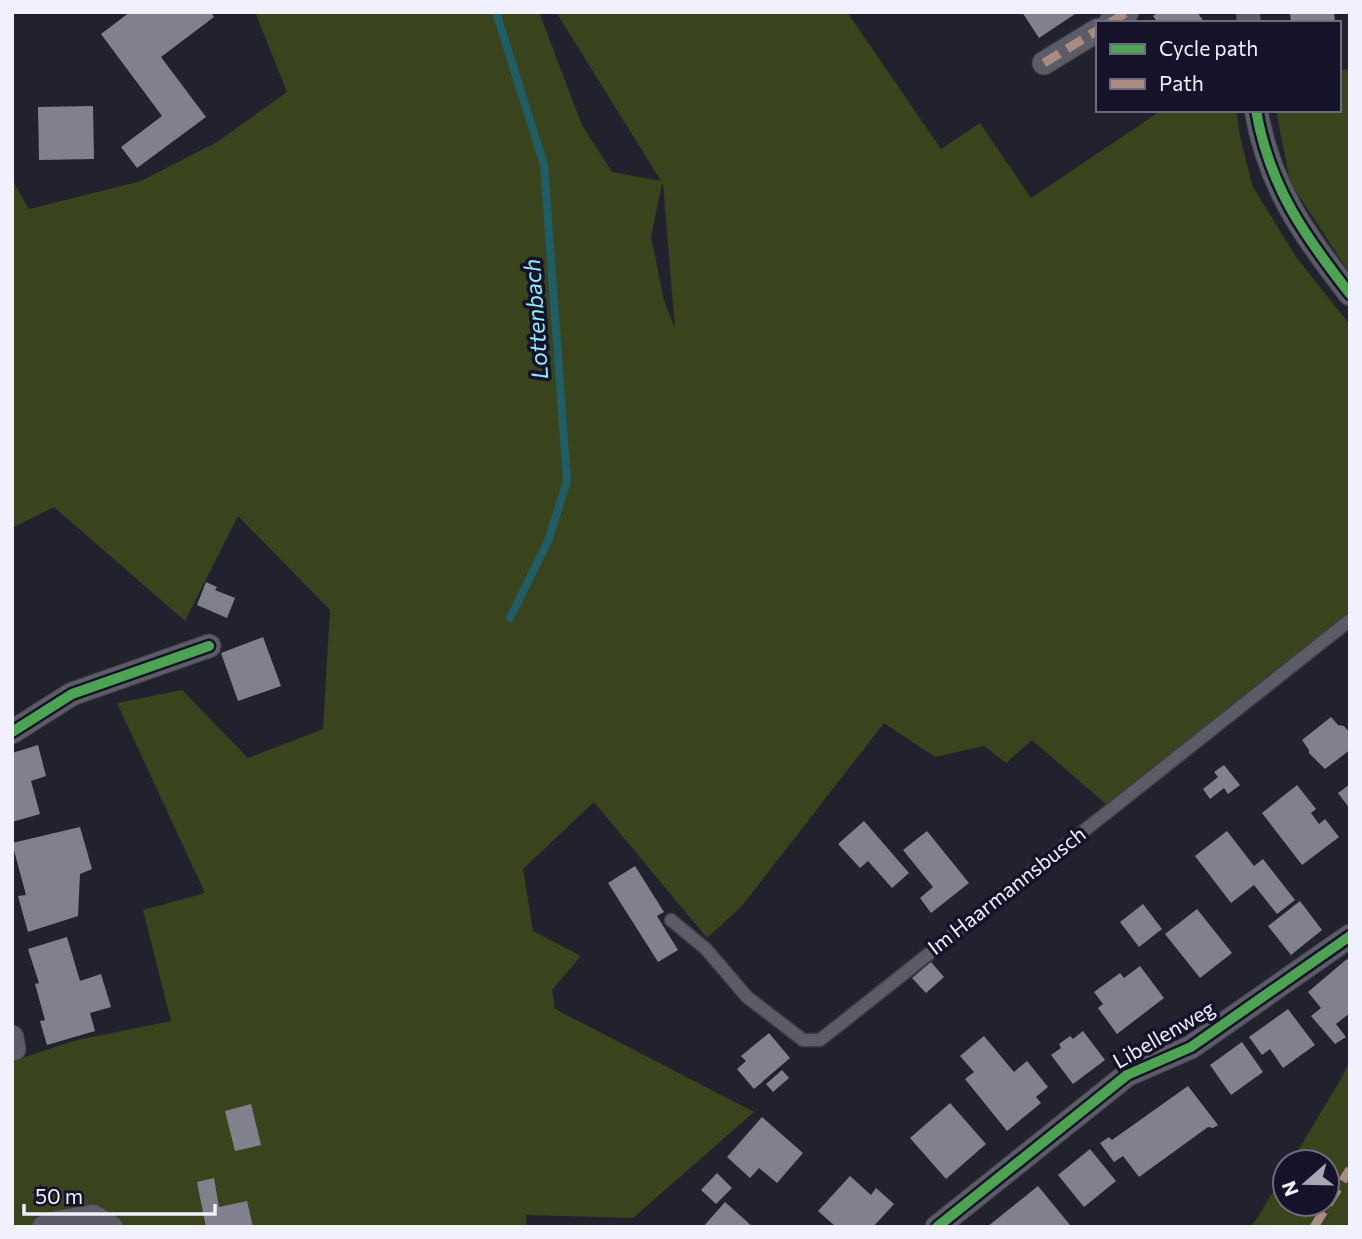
<svg xmlns="http://www.w3.org/2000/svg" width="1362" height="1239" font-family="Commissioner,sans-serif">
<style>
.green{fill:#39441c;fill-rule:evenodd}
.lines{fill:none;stroke-linecap:round;stroke-linejoin:round}
.stream{stroke:#1f5e67;stroke-width:8}
.building{fill:#81818d}
.lane-casing{stroke:#3d3c47;stroke-width:15}
.street-casing{stroke:#3d3c47;stroke-width:25}
.lane{stroke:#5c5c66;stroke-width:12}
.street{stroke:#5c5c66;stroke-width:23}
.quiet{stroke:#a88b81;stroke-width:9;stroke-dasharray:18 9;stroke-linecap:butt}
.cycleway-casing{stroke:#151229;stroke-width:15}
.cycleway{stroke:#4ca352;stroke-width:10}
.labels{text-anchor:middle;stroke-width:7;stroke-linejoin:round;paint-order:stroke}
.street-label{font-size:21px;fill:#f0f0fe;stroke:#151229}
.water-label{font-size:23px;font-style:italic;fill:#8feefc;stroke:#151229}
</style>
<rect width="100%" height="100%" fill="#22212e"/>
<g class="green">
<path d="M255,12H539L582,125L612,172L661,181L556,12H847L941,149L980,123L1031,198L1162,110H1236L1240,136L1252,185L1296,257L1350,325V629L1115,812L1032,740L1006,763L984,746L935,757L884,723L741,907L707,938L594,802L523,869L533,931L581,956L552,990L555,1009L754,1112L633,1218L526,1215L527,1227H12V1061L77,1040L171,1021L143,910L205,893L117,703L182,690L248,758L323,729L330,610L238,516L185,621L54,507L12,528V180L29,209L141,181L217,142L287,92ZM662,184H663L675,329L664,300L651,237Z"/>
<path d="M1350,69V274L1290,182L1276,110H1339V70Z"/>
<path d="M1350,1060V1227H1250L1256,1220L1285,1172V1204H1327V1162H1291L1342,1077Z"/>
</g>
<g class="lines">
<path class="stream" d="M496,12L544,165L567,481L548,541L510,618"/>
</g>
<g class="building">
<path d="M130,12H211L214,17L161,57L206,117L137,168L121,147L162,116L101,34Z"/>
<path d="M1022,12H1078L1039,38Z"/>
<path d="M1159,12H1197L1205,23H1158L1153,16Z"/>
<path d="M1290,12H1334L1335,23H1291Z"/>
<path d="M93,106L94,159L39,160L38,107Z"/>
<path d="M206,582L217,587L215,590L235,598L227,618L197,605Z"/>
<path d="M263,637L281,686L238,701L221,653Z"/>
<path d="M1331,717L1338,725L1344,726L1349,732L1350,750L1325,769L1309,753V750L1302,740Z"/>
<path d="M38,745L46,776L31,781L40,814L12,822V770H14L12,753Z"/>
<path d="M1224,765L1240,785L1228,794L1224,788L1210,799L1203,789L1218,777L1214,772Z"/>
<path d="M1350,784V809L1338,793Z"/>
<path d="M1297,785L1316,809L1311,813L1319,824L1325,819L1339,837L1302,865L1262,813Z"/>
<path d="M864,821L909,873L892,888L868,861L860,868L838,844Z"/>
<path d="M80,827L92,869L80,874L78,916L28,932L18,896L26,895L12,843Z"/>
<path d="M927,831L969,883L931,913L920,898L933,887L903,850Z"/>
<path d="M1227,831L1254,866L1263,859L1295,900L1277,914L1254,885L1231,903L1195,856Z"/>
<path d="M635,866L664,912L657,916L678,950L658,962L608,883Z"/>
<path d="M1300,901L1322,930L1291,955L1268,926Z"/>
<path d="M1143,904L1162,929L1139,947L1120,922Z"/>
<path d="M1197,909L1232,953L1200,978L1165,934Z"/>
<path d="M67,937L80,981L101,974L111,1007L90,1013L95,1031L47,1045L40,1021L45,1020L35,984L39,983L28,949Z"/>
<path d="M1347,959L1350,962V1013L1336,1024L1346,1037L1335,1044L1311,1016L1321,1008L1308,992Z"/>
<path d="M931,962L944,977L926,993L912,978Z"/>
<path d="M1140,966L1164,998L1117,1034L1098,1008L1103,1004L1094,992L1120,973L1124,978Z"/>
<path d="M1288,1009L1315,1045L1283,1068L1270,1049L1262,1055L1249,1037Z"/>
<path d="M1083,1031L1105,1060L1073,1084L1051,1055L1061,1048L1059,1044L1070,1036L1073,1039Z"/>
<path d="M769,1033L790,1058L754,1089L737,1069L746,1061L741,1056Z"/>
<path d="M984,1036L1014,1072L1027,1061L1048,1087L1036,1097L1041,1103L1007,1131L965,1079L974,1072L960,1056Z"/>
<path d="M1242,1042L1263,1072L1231,1095L1210,1065Z"/>
<path d="M782,1070L789,1078L773,1092L766,1084Z"/>
<path d="M1188,1086L1218,1125L1213,1128L1208,1127L1139,1177L1123,1156L1114,1162L1100,1143L1109,1137L1112,1140Z"/>
<path d="M950,1103L986,1144L946,1179L910,1138Z"/>
<path d="M251,1104L261,1145L235,1151L225,1111Z"/>
<path d="M762,1117L803,1153L777,1183L759,1168L750,1178L727,1157Z"/>
<path d="M1090,1149L1116,1181L1084,1207L1058,1175Z"/>
<path d="M717,1173L732,1188L716,1204L701,1190Z"/>
<path d="M850,1176L871,1195L876,1188L894,1204L873,1227H836L818,1211Z"/>
<path d="M214,1178L219,1207L247,1201L253,1227H206L197,1182Z"/>
<path d="M1038,1186L1070,1225L987,1227Z"/>
<path d="M725,1202L753,1227H703Z"/>
</g>
<g class="lines">
<defs>
<path id="lane" d="M671,920L706,949L747,997L803,1040H820L1350,620"/>
<g id="street">
<path d="M1248,12L1249,23"/>
<path d="M1110,23L1127,12"/>
<path d="M1044,63L1098,30"/>
<path d="M1256,110C1269,186 1304,235 1350,294"/>
<path d="M12,732L72,694L209,646"/>
<path d="M12,1037L14,1049"/>
<path d="M44,1227L49,1224L93,1216L111,1227"/>
<path d="M937,1227L1127,1075L1191,1047L1350,936"/>
</g>
</defs>
<use href="#lane" class="lane-casing"/>
<use href="#street" class="street-casing"/>
<use href="#lane" class="lane"/>
<use href="#street" class="street"/>
<g class="quiet">
<path d="M1110,23L1127,12"/>
<path d="M1044,63L1098,30"/>
<path d="M1314,1227L1350,1169"/>
</g>
<defs>
<g id="cycleway">
<path d="M1256,110C1269,186 1304,235 1350,294"/>
<path d="M12,732L72,694L209,646"/>
<path d="M937,1227L1127,1075L1191,1047L1350,936"/>
</g>
</defs>
<use href="#cycleway" class="cycleway-casing"/>
<use href="#cycleway" class="cycleway"/>
</g>
<g class="labels">
<g class="street-label">
<text transform="translate(1007 891) rotate(-38)" y="7">Im Haarmannsbusch</text>
<text transform="translate(1164 1035) rotate(-30)" y="7">Libellenweg</text>
</g>
<g class="water-label">
<text transform="translate(536 319) rotate(-94)" y="8">Lottenbach</text>
</g>
</g>
<rect width="1362" height="1239" fill="none" stroke="#f0f0fe" stroke-width="28"/>
<rect x="1096" y="21" width="245" height="91" fill="#151229" stroke="#6d6b7e" stroke-width="2"/>
<rect x="1110" y="44" width="35" height="10" fill="#4ca352" stroke="#6d6b7e" stroke-width="2"/>
<text x="1159" y="56" font-size="21" fill="#f0f0fe">Cycle path</text>
<rect x="1110" y="79" width="35" height="10" fill="#a88b81" stroke="#6d6b7e" stroke-width="2"/>
<text x="1159" y="91" font-size="21" fill="#f0f0fe">Path</text>
<g transform="translate(1306 1183) rotate(250)"><circle r="33" fill="#151229" stroke="#6d6b7e" stroke-width="2"/>
<path d="M0-5L12 26L0 18L-12 26Z" fill="#a8a8b5"/>
<text y="-10" font-size="19" font-weight="bold" text-anchor="middle" fill="#f0f0fe">N</text>
</g>
<path d="M24 1204v10h191v-10" fill="none" stroke="#f0f0fe" stroke-width="3.5"/>
<text x="35" y="1204" font-size="21" fill="#f0f0fe" stroke="#151229" stroke-width="5" paint-order="stroke">50 m</text>
</svg>
